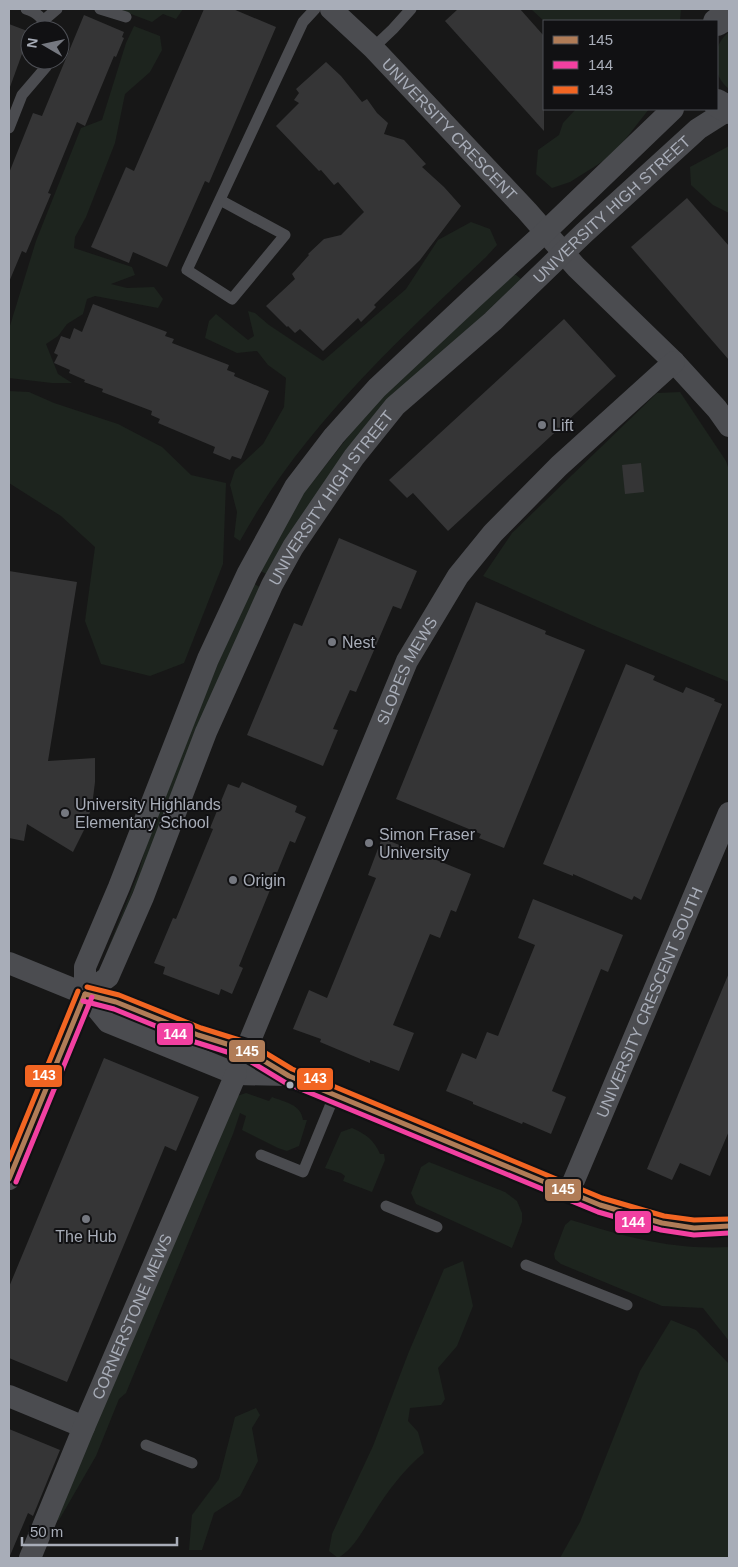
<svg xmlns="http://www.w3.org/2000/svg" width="738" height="1567" font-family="Arial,sans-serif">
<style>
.green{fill:#1d241e}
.building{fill:#353536}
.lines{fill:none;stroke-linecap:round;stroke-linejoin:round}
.service{stroke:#4b4c50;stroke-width:11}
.minor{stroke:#4b4c50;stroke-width:22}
.tertiary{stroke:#4b4c50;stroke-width:28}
.bus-1-casing{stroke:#111113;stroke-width:9}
.bus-2-casing{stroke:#111113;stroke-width:9}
.bus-3-casing{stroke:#111113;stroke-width:9}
.bus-1{stroke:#b07c57;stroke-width:5}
.bus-2{stroke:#f240a1;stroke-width:5}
.bus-3{stroke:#f26522;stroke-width:5}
.poi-dot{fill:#757880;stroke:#111113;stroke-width:2}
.bus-dot{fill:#a8adb8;stroke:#111113;stroke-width:2}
.labels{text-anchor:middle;stroke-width:4;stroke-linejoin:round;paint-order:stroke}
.street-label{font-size:16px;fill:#a8adb8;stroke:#111113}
.poi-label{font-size:16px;fill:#a8adb8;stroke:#111113;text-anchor:start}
.line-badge{stroke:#111113;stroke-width:2}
.badge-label{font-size:14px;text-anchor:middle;font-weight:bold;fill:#fff}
</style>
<rect width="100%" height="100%" fill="#171717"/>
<g class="green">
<path d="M118,9H183L176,19L163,14L152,22Z"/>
<path d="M531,9H681L680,21H544Z"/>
<path d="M134,26L160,36L162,50L150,72L125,94L115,143L86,217L75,237L74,248L132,267L135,275L111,284L127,288L154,287L163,299L158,308L95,296L87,299L83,314L67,324L58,336L46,344L58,374L72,383H52L9,378V329L36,241L81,128L102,120L126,43Z"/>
<path d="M729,32V89C711,76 711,45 729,32Z"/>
<path d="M576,109H649L613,155L570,182L552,188L536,174L538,150L559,135L563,123Z"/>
<path d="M729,146V213L713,205L691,185L690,167Z"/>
<path d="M471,222L490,229L497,245L486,257C396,342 300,431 240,541L234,537L237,512L230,485L235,470L263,444L284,407L286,378L268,365L257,351L237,353L205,338L209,321L216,314L248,340L254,336L248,311L255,313L269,325L323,361L406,289L438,240Z"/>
<path d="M513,275H516L521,279L406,389L268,575L257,569L296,503L355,428L385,394Z"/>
<path d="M9,391L29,392L54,403L118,424L162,447L191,475L226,483L223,564L184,663L150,676L101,664L85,621L95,547L61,516L9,483Z"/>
<path d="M680,392L726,461L729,470V682L597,627L483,576L512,533L657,393Z"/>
<path d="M251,582L261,588L167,813L103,961L138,874L152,826Z"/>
<path d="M246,1093L269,1101L272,1097C284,1102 301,1104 303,1120H307L299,1146L287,1151L278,1148L242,1130L246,1116L240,1113L233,1134L126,1393L119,1399L96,1456L59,1520H55L237,1096Z"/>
<path d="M352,1128C366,1134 374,1140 380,1154H384L385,1160L372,1192L343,1181L345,1176L341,1173L325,1168L341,1132Z"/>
<path d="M429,1162L505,1192L517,1201L522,1213V1222L512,1248L416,1204L411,1193L421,1167Z"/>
<path d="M571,1220C626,1237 672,1250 729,1247V1341L703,1308L662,1306L561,1264L555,1259L554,1254L565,1225Z"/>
<path d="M463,1261L473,1306L457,1346L438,1368L445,1399L441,1405L410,1408L408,1421L418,1432L424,1453C404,1469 387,1492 374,1513C363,1529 355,1548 338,1558L329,1551L332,1534L373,1446L408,1354L444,1269Z"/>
<path d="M671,1320L696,1330L729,1364V1558H560L580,1522L640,1371Z"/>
<path d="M256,1408L260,1415L252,1428L258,1461L240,1496L214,1513L202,1550H189L192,1515L219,1479L235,1417Z"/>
</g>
<g class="building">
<path d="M204,9H233L276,27L209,183L205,181L167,267L133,252L129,263L91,247L126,167L134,171Z"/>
<path d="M458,9H520L544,36V131L445,21Z"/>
<path d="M84,15L124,32L122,37L124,38L116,57L114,56L85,126L77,122L48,193L51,194L26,253L22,251L9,282V173L33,113L42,116Z"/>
<path d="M9,24L30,32L10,87L9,86Z"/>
<path d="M326,62L341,76L362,102L367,99L377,113L388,123L384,134L404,140L426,164L422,167L444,187L461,206L420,260L374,305L376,307L361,322L358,318L323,351L300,329L295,333L288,326L287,327L266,306L295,279L292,274L309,255L308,254L324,239L341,235L364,212L338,182L334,185L321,170L319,171L276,126L299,103L294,100L299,93L296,89Z"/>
<path d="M687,198L729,246V360L631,247Z"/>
<path d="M93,304L167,332L165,336L174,339L172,343L229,365L227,370L235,373L234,376L269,391L241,459L232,456L230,460L213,453L215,447L158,423L160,419L151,415L152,411L102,392L103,389L84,382L85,380L69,373L70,370L54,363L58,355L54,353L61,336L70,339L74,328L82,332Z"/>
<path d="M564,319L616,376L448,531L413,493L407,498L389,480Z"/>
<path d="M641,463L644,492L625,494L622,465Z"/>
<path d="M339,538L417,571L401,609L393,606L356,692L350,690L333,729L338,730L323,766L247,735L294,623L302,626Z"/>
<path d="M9,571L77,582L48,761L95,758V782L92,806L84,830L73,852L27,824L24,841L9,838Z"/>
<path d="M476,602L546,631L545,634L585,650L504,848L479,838L481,834L396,799Z"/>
<path d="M626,664L655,676L653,680L683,693L686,687L715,699L714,701L722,704L641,900L634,896L632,900L573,874V876L543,864Z"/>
<path d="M242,782L297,806L295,812L306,817L295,843L290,841L239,966L243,968L232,994L221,989L219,995L163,974L165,967L154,963L173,918L176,919L213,829L210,828L228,784L239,788Z"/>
<path d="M382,838L471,874L456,912L451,910L440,938L430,934L393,1025L414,1033L399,1071L370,1060V1063L320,1042L321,1039L293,1029L309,990L327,998L376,878L368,875Z"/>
<path d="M533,899L623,935L608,972L601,969L552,1091L566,1097L551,1134L523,1122L522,1124L473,1104V1102L446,1091L462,1053L476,1059L487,1032L498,1036L535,945L518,938Z"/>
<path d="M729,973V1131L710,1176L680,1163L672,1180L647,1169Z"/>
<path d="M104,1058L199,1097L176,1151L165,1146L67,1382L9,1358V1287Z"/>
<path d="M9,1429L60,1450L33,1516L28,1513L9,1558Z"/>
</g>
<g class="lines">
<g class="service">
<path d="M26,9C38,13 43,18 47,30"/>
<path d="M100,9L126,17"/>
<path d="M44,20L57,9"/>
<path d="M373,48L393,29L411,9"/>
<path d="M9,128L22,95L46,67L49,60"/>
<path d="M220,200L285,235L232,299L187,270L303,22L315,9"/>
<path d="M261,1155L303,1172L335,1094"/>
<path d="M386,1206L437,1227"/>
<path d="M526,1265L627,1305"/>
<path d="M146,1445L192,1463"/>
</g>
<g class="minor">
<path id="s1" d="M331,9L373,48L527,211L576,267L674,362L717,409L729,426"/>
<path d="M9,963L85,994L116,1002L198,1035L246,1050L289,1076L600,1205L662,1223L694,1228L729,1226"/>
<path id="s2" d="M85,994L108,977L143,897L206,732L272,585L293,547L354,457L395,406L493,321L584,233L698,129L728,110"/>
<path d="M85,994L108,1022L236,1074L288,1075"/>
<path id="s3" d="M246,1050L407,661L458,576L493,533L559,466L674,362"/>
<path d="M9,1179L85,994V967L119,887L208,659L248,573L295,487L334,436L377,388L473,298L545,232L673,109"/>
<path id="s4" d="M569,1192L729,813"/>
<path d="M9,1396L84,1427"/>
<path id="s5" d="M30,1558L84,1427L236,1074"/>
</g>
<g class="tertiary">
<path d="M717,22L729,15"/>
<path d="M717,103L729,110"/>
</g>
<defs>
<g id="bus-1">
<path d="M85,994L116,1002L198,1035L246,1050L289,1076L600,1205L662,1223L694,1228L729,1226"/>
<path d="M9,1179L85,994"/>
</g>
<g id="bus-2">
<path d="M83,1001L114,1009L195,1042L243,1057L286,1083L598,1212L661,1230L694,1235L729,1233"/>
<path d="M16,1182L92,997"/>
</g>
<g id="bus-3">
<path d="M87,987L119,995L201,1028L249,1043L292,1069L602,1198L664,1216L694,1220L729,1219"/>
<path d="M9,1160L78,991"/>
</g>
</defs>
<use href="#bus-1" class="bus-1-casing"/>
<use href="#bus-2" class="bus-2-casing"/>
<use href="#bus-3" class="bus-3-casing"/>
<use href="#bus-1" class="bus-1"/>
<use href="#bus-2" class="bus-2"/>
<use href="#bus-3" class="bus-3"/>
</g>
<g class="poi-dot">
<circle cx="542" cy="425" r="5"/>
<circle cx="332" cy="642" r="5"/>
<circle cx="65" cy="813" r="5"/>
<circle cx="369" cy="843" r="5"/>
<circle cx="233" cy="880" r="5"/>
<circle cx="86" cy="1219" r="5"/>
</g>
<circle class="bus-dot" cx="290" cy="1085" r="4.5"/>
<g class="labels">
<g class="street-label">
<text dy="6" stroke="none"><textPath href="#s1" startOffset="169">UNIVERSITY CRESCENT</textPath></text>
<text dy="6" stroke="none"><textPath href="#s2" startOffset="964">UNIVERSITY HIGH STREET</textPath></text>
<text dy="6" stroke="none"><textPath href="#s2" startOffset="559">UNIVERSITY HIGH STREET</textPath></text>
<text dy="6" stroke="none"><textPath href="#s3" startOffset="412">SLOPES MEWS</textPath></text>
<text dy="6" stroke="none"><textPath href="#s4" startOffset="206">UNIVERSITY CRESCENT SOUTH</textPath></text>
<text dy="6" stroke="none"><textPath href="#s5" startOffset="262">CORNERSTONE MEWS</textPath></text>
</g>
<g class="poi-label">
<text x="552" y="431">Lift</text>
<text x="342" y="648">Nest</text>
<text x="75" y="810">University Highlands<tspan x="75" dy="18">Elementary School</tspan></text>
<text x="379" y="840">Simon Fraser<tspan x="379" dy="18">University</tspan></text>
<text x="243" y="886">Origin</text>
<text x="86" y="1242" text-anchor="middle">The Hub</text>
</g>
</g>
<g class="line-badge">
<rect x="156" y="1022" width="38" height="24" rx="5" fill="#f240a1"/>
<rect x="228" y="1039" width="38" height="24" rx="5" fill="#b07c57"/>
<rect x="24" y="1064" width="39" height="24" rx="5" fill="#f26522"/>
<rect x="296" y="1067" width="38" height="24" rx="5" fill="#f26522"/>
<rect x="544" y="1178" width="38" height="24" rx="5" fill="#b07c57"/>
<rect x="614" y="1210" width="38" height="24" rx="5" fill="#f240a1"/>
</g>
<g class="badge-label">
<text x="175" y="1039">144</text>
<text x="247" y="1056">145</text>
<text x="44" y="1080">143</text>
<text x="315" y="1083">143</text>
<text x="563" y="1194">145</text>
<text x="633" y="1227">144</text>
</g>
<rect width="738" height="1567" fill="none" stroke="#a8adb8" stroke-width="20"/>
<rect x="543" y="20" width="175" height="90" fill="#111113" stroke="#4d4f55"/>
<rect x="553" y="36" width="25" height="8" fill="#b07c57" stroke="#4d4f55"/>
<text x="588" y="45" font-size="15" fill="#a8adb8">145</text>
<rect x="553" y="61" width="25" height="8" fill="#f240a1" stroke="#4d4f55"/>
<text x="588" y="70" font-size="15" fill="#a8adb8">144</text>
<rect x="553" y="86" width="25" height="8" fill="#f26522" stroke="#4d4f55"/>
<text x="588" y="95" font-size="15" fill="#a8adb8">143</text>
<g transform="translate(45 45) rotate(279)"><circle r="24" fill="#111113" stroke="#4d4f55"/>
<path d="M0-4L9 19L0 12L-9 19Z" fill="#757880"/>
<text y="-8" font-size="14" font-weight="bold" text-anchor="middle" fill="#a8adb8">N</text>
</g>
<path d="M22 1537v8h155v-8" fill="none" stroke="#a8adb8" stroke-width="2.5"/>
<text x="30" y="1537" font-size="15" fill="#a8adb8" stroke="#111113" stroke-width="4" paint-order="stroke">50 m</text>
</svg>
